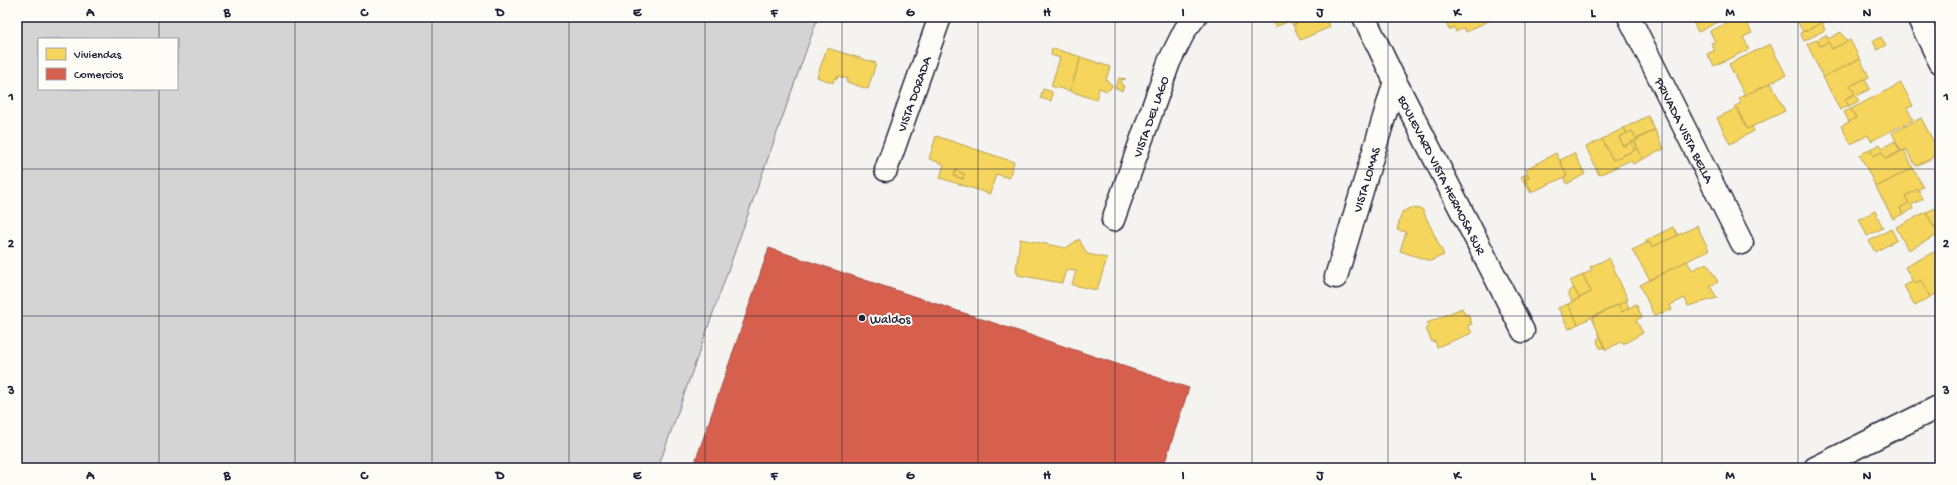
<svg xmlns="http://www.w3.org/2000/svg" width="1957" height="485" font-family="'Gochi Hand',sans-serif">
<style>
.green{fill:#d5d4d5;stroke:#7c7b88;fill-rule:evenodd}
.homes{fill:#f6d55c;stroke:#b69f52;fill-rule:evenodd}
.shops{fill:#d6604d;stroke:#a04d48}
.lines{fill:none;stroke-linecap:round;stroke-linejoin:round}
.street-casing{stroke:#22223b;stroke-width:25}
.secondary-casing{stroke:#22223b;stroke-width:25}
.street{stroke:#fdfcf7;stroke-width:22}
.secondary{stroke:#fdfcf7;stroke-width:22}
.grid{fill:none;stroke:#22223b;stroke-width:1;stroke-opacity:0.55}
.poi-dot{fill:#22223b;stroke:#fdfcf7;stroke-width:1.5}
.labels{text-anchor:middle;stroke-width:4;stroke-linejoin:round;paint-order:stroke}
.street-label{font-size:13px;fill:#22223b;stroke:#fdfcf7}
.poi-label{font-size:13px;fill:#22223b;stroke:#fdfcf7;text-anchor:start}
.neatline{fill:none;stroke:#22223b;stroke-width:1.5}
.grid-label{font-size:13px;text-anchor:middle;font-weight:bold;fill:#22223b}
</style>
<rect width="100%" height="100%" fill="#f4f3ef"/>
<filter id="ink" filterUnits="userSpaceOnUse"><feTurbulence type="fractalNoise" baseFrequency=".025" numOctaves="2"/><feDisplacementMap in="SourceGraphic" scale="8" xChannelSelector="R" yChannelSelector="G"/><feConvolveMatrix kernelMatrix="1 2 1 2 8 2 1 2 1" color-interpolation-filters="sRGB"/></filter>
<g filter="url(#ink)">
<path class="green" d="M17,17H818L658,468H17ZM39,39H177V89H39Z"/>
<g class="homes">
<path d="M1270,17H1290L1292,20L1275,27Z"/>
<path d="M1290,17H1310L1293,25L1290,21L1292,20Z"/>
<path d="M1310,17H1325L1330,27L1300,40L1293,25Z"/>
<path d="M1444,17H1496L1466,32L1464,28L1456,32L1454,27L1449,30Z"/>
<path d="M1693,17H1728L1698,32L1691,18Z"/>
<path d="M1741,17H1744L1752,33L1743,37L1749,49L1714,66L1707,54L1715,50L1711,43L1715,42L1710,31Z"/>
<path d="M1795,17H1825L1827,21L1803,32Z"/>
<path d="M1822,23L1825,30L1804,41L1800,33Z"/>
<path d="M1841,32L1847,42L1832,49L1828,42L1820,46L1817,40L1826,35L1828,39Z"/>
<path d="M1881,37L1886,45L1877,50L1873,41Z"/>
<path d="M1817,40L1820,46L1828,42L1832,49L1850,40L1860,59L1823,77L1807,44Z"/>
<path d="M1770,44L1786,75L1745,96L1729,64Z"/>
<path d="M827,48L876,63L868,89L846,82L848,79L838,76L837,79L834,78L833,83L817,77Z"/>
<path d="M1052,48L1081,57L1070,91L1051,86L1060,58L1051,55Z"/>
<path d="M1081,57L1110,67L1106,80L1112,85L1111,88L1107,91L1099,88L1096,100L1070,91Z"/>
<path d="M1860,59L1869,77L1850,86L1855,94L1845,99L1849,106L1840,110L1823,77Z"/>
<path d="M1119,78L1126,79L1121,80L1122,86H1124L1122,91L1115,88Z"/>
<path d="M1865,79L1870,89L1856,96L1859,101L1849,106L1845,99L1855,94L1850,86Z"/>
<path d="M1771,83L1785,111L1747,129L1735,106L1741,103L1739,98Z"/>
<path d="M1901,83L1913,106L1907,108L1913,120L1871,141L1868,135L1851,144L1841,126L1856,118L1851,109Z"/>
<path d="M1043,89L1052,92L1051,101L1040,98Z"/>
<path d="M1737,108L1747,129L1752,126L1754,131L1730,144L1717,118Z"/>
<path d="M1851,109L1856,118L1849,122L1844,112Z"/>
<path d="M1648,116L1655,130L1636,139L1632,131L1627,134L1624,128Z"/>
<path d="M1921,118L1940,154L1916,166L1906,149L1901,151L1892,133Z"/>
<path d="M1624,128L1627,134L1619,137L1623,146L1631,142L1635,150L1613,160L1602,139Z"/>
<path d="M1655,130L1664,149L1643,159L1634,141Z"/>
<path d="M1632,131L1637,140L1623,146L1619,137Z"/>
<path d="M936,136L1014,162L1009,178L996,174L990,194L940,178L944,164L929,159ZM956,170L964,174L963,179L954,176Z"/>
<path d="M1602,139L1613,160L1635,150L1631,142L1634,141L1643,159L1633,164L1631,160L1599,175L1586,147Z"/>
<path d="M1895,141L1900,151L1886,159L1882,152L1873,156L1870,149L1880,144L1882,148Z"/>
<path d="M1870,149L1873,156L1882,152L1886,159L1904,150L1913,168L1876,187L1860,155Z"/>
<path d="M1556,153L1567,176L1532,192L1525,179L1529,177L1526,169Z"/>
<path d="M1574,153L1585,174L1567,184L1564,178L1567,176L1560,160Z"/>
<path d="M1913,168L1923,187L1905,196L1909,203L1900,208L1903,214L1893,219L1876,187Z"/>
<path d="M956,170L964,174L963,179L954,176Z"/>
<path d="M1527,174L1529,177L1525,179L1532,192L1531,193L1521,177Z"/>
<path d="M1918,189L1923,199L1911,205L1913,209L1903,214L1900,208L1909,203L1905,196Z"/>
<path d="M1410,208L1422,209L1444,255L1430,261L1400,251L1406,232L1397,230L1402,212Z"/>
<path d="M1936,208L1940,217V224L1934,227L1926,212Z"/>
<path d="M1875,211L1883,228L1867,236L1859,219Z"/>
<path d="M1926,212L1934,227L1940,224V234L1908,250L1896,227Z"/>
<path d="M1697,226L1709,250L1650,280L1632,250L1649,242L1652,247Z"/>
<path d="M1673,227L1678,235L1652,247L1649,242L1647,243L1645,241Z"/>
<path d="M1891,229L1897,240L1875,252L1869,241Z"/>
<path d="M1020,239L1066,248L1079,239L1087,254L1107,258L1097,290L1072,285L1076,271L1066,270L1062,283L1018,275V273L1016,272Z"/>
<path d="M1940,249V292L1930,297L1921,280L1914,284L1905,267Z"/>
<path d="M1609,258L1628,300L1578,324L1568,304L1591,292L1583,275L1592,270L1590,267Z"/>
<path d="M1687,261L1692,270L1707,263L1718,282L1710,286L1717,298L1688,306L1685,298L1670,305L1672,310L1654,315L1640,285Z"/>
<path d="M1583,275L1591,292L1579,298L1570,281Z"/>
<path d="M1921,280L1930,297L1915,306L1904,286L1913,281L1914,284Z"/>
<path d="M1574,288L1579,298L1572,302L1568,292Z"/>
<path d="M1626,301L1629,308L1622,312L1618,305Z"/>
<path d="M1568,304L1578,324L1569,329L1558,308Z"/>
<path d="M1636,304L1642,317L1636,320L1643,333L1623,344L1622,341L1606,350L1592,318L1618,305L1622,312Z"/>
<path d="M1462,308L1465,315L1468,314L1472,324L1468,325L1472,333L1437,347L1435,341L1432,342L1426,329L1429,327L1427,323Z"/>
<path d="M1600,336L1605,348H1600L1598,344L1597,340Z"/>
</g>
<path class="shops" d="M769,248L1189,388L1163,468H693Z"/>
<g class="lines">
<defs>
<g id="street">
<path id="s1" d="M1364,17L1395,81L1523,331"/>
<path id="s2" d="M1629,17L1742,243"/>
<path id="s3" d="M886,170L940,17"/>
<path id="s4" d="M1113,220L1169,62L1185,30L1195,17"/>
<path id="s5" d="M1336,277L1395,81"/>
</g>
<g id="secondary">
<path d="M1918,17L1940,62"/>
<path d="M1815,468L1940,406"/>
</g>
</defs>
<use href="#street" class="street-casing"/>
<use href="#secondary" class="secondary-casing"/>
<use href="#street" class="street"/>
<use href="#secondary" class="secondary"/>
</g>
</g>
<path class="grid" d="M159,17V39M295,17V468M432,17V468M569,17V468M705,17V468M842,17V468M978,17V468M1115,17V468M1252,17V468M1388,17V468M1525,17V468M1662,17V468M1798,17V468M159,89V468M17,169H1940M17,316H1940"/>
<circle class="poi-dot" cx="862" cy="318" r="4"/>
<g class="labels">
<g class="street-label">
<text dy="5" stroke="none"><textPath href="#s3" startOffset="81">VISTA DORADA</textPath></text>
<text dy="5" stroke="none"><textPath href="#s4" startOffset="110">VISTA DEL LAGO</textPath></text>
<text dy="5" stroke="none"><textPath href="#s2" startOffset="126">PRIVADA VISTA BELLA</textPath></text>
<text dy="5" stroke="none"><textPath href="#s1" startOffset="176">BOULEVARD VISTA HERMOSA SUR</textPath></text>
<text dy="5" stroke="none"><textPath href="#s5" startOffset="102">VISTA LOMAS</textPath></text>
</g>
<g class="poi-label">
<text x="870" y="323">Waldos</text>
</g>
</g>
<rect width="1957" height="485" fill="none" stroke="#fdfcf7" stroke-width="44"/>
<rect x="38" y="38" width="140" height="52" fill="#fdfcf7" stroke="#a5a5ac"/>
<rect x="46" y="48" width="20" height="12" fill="#f6d55c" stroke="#a5a5ac"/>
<text x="74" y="58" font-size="12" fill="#22223b">Viviendas</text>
<rect x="46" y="68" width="20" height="12" fill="#d6604d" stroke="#a5a5ac"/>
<text x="74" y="78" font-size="12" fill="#22223b">Comercios</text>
<rect x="22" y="22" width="1913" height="441" class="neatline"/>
<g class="grid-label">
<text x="90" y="16">A</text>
<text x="227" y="16">B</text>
<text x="364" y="16">C</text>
<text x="500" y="16">D</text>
<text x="637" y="16">E</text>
<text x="774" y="16">F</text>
<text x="910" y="16">G</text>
<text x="1047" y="16">H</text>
<text x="1183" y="16">I</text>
<text x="1320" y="16">J</text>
<text x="1457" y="16">K</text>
<text x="1593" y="16">L</text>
<text x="1730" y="16">M</text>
<text x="1867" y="16">N</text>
<text x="11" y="100">1</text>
<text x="1946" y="100">1</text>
<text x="11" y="247">2</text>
<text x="1946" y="247">2</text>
<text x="11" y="394">3</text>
<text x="1946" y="394">3</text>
<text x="90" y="479">A</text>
<text x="227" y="479">B</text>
<text x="364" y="479">C</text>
<text x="500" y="479">D</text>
<text x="637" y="479">E</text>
<text x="774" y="479">F</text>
<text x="910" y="479">G</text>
<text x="1047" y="479">H</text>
<text x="1183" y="479">I</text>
<text x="1320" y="479">J</text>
<text x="1457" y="479">K</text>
<text x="1593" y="479">L</text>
<text x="1730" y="479">M</text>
<text x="1867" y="479">N</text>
</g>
</svg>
